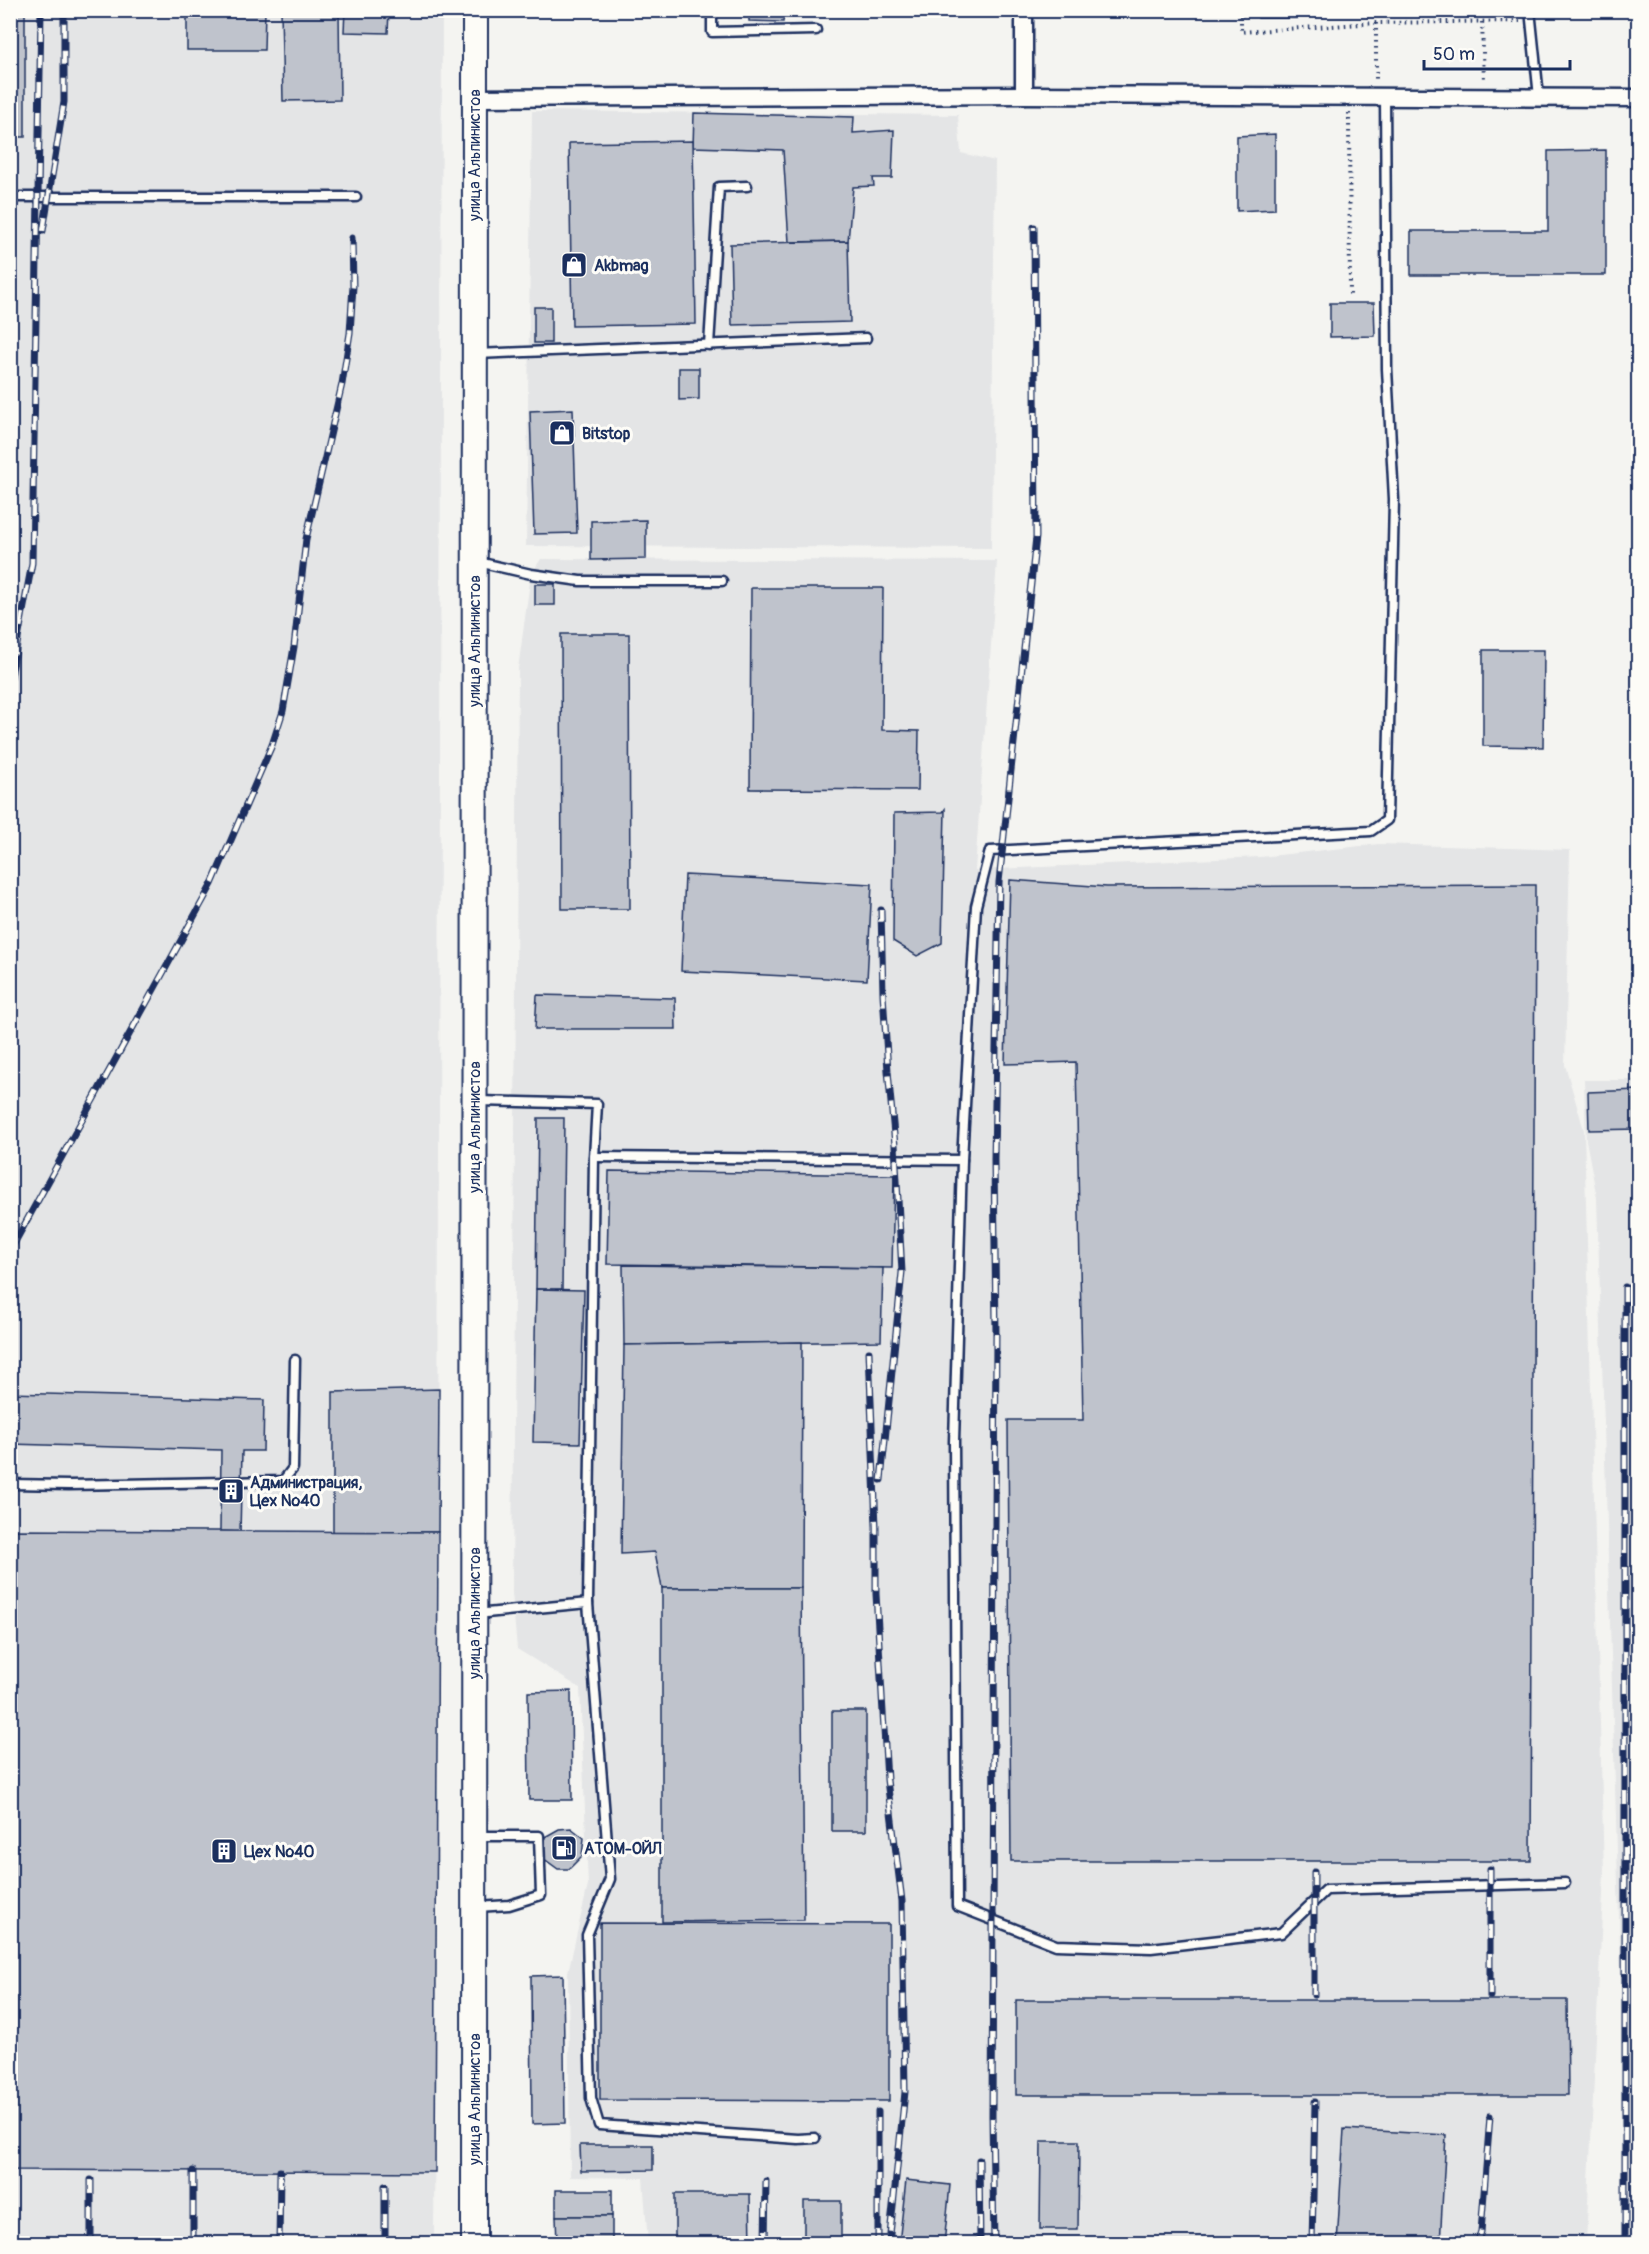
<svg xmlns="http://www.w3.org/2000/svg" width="1649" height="2254" font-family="Pangolin,sans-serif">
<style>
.built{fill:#e4e5e6}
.building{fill:#bfc3cc;stroke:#1b2f5e;stroke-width:1.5}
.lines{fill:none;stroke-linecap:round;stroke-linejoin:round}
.lane-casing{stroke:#1b2f5e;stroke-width:13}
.street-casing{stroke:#1b2f5e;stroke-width:21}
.secondary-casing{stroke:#1b2f5e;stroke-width:28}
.path{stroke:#1b2f5e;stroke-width:4;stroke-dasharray:1.5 4.5;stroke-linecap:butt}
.lane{stroke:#fdfcf7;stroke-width:8}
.street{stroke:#fdfcf7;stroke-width:16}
.secondary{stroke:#fdfcf7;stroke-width:24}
.rail-casing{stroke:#1b2f5e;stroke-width:7}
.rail{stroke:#fdfcf7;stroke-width:4.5;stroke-dasharray:14;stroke-linecap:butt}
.labels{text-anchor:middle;stroke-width:6;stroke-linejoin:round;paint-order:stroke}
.street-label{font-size:16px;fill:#1b2f5e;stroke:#fdfcf7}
.poi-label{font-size:16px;font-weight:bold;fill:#1b2f5e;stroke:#fdfcf7;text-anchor:start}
</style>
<rect width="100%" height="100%" fill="#f4f4f1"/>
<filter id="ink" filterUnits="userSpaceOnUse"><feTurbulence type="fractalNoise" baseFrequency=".0167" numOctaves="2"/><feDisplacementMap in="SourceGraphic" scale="12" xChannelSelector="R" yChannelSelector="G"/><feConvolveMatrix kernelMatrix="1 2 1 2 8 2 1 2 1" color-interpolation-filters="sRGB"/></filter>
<g filter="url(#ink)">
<g class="built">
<path d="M11,11H442L438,1532L434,2243L11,2244Z"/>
<path d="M532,111L958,115L961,153L995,161L991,548L526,546Z"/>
<path d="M541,559L997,561L975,870L1260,857L1379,844L1570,850L1565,1065L1584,1130L1604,1873L1586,2243H648L643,2178L570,2177L568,1972L588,1885L580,1688L517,1649L512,1593L518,669L531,574Z"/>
<path d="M1584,1080H1638V2244L1629,2243L1597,1198L1586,1140Z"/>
</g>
<g class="building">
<rect x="10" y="10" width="15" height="127"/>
<path d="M187,10H265L264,50H187Z"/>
<path d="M281,10H339L340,100L283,101Z"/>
<path d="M345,10H389L388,33L344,32Z"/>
<path d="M749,10H784L783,22L749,21Z"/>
<rect x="1258" y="10" width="47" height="8"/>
<path d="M694,113L854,117L853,133L894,130L892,178H873L874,186L853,187L848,241L789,242L783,150L693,147Z"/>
<path d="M1275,134V209L1237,211V136Z"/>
<path d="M693,141L696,324L572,326L569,143Z"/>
<path d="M1606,150V275H1411V231H1548V151Z"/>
<path d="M848,241L850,322L732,325L730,244Z"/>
<path d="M1330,303H1374L1375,336L1330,337Z"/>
<rect x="534" y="307" width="17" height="36"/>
<path d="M679,368H699V399L679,400Z"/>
<path d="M573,409L577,533L534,534L530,411Z"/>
<path d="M646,520V559L591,560V521Z"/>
<rect x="535" y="584" width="20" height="21"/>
<path d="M751,588H883L882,730L919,731L918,790L750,789Z"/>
<path d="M561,634H629L630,909H562Z"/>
<path d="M1483,650H1544L1543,747L1483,746Z"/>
<path d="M945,809L942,943L917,956L893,941L894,813L943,812Z"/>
<path d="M685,875L872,884L867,980L681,971Z"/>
<path d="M1010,880L1107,887L1535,885L1531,1861H1011L1008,1420H1083L1076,1062L1005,1064Z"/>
<path d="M537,995L675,998L676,1029H535Z"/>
<path d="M1638,1090V1129L1589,1130L1588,1092Z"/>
<path d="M538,1118H564L562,1289H536Z"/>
<path d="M609,1171L894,1175L892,1268L607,1264Z"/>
<path d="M623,1265L883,1268L881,1341L624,1345Z"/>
<path d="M536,1289L584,1290L580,1443L533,1442Z"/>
<path d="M802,1342L801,1588H662L655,1552L621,1554L624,1345Z"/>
<path d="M439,1389L438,1532H333V1392Z"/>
<path d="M10,1393L264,1400L263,1451H242L240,1532L220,1531L221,1450L10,1444Z"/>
<path d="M10,1530L438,1532L435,2172L10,2170Z"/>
<path d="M662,1588H801L804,1920L662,1922Z"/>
<path d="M571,1691L572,1800H529L528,1692Z"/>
<rect x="832" y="1711" width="34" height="120"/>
<path d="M571,1828L584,1838L582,1856L569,1869H558L543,1858V1838L559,1829Z"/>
<path d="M600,1923L889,1924V2101L600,2100Z"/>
<path d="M563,1975L565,2123L532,2124L531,1976Z"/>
<path d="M1016,2000H1567L1568,2095H1016Z"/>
<path d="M1344,2129L1446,2135L1440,2244H1337Z"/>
<path d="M1041,2141H1079L1078,2229H1040Z"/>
<path d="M580,2145H653V2170L581,2171Z"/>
<path d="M906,2180L950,2185L944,2244H899Z"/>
<rect x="556" y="2190" width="56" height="26"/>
<path d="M675,2194H750L751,2244H675Z"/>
<rect x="804" y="2201" width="37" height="43"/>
<path d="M556,2216H612V2244H557Z"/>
</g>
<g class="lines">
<defs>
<g id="lane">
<path d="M712,10V32L816,30"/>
<path d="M1530,10L1539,97"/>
<path d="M10,197H356"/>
<path d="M709,345L719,187L747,186"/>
<path d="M477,354L866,338"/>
<path d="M478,562L531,574L580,581H722"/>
<path d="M594,1157L962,1160L976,906L990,851L1371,831L1387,820L1394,499L1387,369L1385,97"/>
<path d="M962,1160L954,1442L957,1906L1056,1945L1151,1948L1281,1933L1326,1890L1565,1883"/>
<path d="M10,1484L69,1485L283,1481L293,1468L295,1360"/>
<path d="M588,1603L610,1879L587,1935L591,2098L599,2125L798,2139L815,2138"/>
<path d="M476,1614L588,1603L594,1157L597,1104L478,1101"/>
<path d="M475,1836H539L541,1895L509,1905L477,1907"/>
</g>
<g id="street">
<path d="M1024,10V95"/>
<path d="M474,98L1024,95L1638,98"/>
</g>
<path id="secondary" d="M474,2244L475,10"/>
</defs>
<use href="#lane" class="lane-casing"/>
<use href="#street" class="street-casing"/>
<use href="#secondary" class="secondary-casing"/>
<g class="path">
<path d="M1241,10V32L1376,23L1520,21"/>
<path d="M1482,22L1484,81"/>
<path d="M1376,23V79"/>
<path d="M1349,113L1350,298"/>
</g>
<use href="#lane" class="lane"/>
<use href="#street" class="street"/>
<use href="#secondary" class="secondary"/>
<defs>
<g id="rail">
<path d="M43,231L64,102V10"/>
<path d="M10,682L32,563L41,10"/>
<path d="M10,1251L212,884L272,745L283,711L294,647L306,539L342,384L350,333L353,286L352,238"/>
<path d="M1625,1287V2244"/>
<path d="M869,1352L876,1527V1594L887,1780L902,1901L905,2092L889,2244"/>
<path d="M881,1480L902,1272L895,1145L888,1071L883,994L881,910"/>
<path d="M1490,1869V1996"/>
<path d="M1314,1872V1995"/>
<path d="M979,2160L980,2244"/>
<path d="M91,2180V2244"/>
<path d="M385,2186V2244"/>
<path d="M193,2244V2171"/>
<path d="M279,2244L280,2171"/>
<path d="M765,2244L766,2181"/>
<path d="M878,2244V2112"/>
<path d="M994,2244L992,2116L996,1333L994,1159L999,882L1036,537L1034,227"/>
<path d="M1312,2244L1315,2102"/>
<path d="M1477,2244L1481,2232L1490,2116"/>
</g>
</defs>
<use href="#rail" class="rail-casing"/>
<use href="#rail" class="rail"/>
</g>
</g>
<defs>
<symbol id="shop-square" viewBox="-11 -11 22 22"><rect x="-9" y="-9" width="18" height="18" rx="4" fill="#1b2f5e" stroke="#fdfcf7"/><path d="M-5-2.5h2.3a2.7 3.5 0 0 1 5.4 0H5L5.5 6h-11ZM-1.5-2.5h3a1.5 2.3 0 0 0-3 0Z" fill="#fff"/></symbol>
<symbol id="building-square" viewBox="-11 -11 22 22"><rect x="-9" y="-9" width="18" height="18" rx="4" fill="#1b2f5e" stroke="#fdfcf7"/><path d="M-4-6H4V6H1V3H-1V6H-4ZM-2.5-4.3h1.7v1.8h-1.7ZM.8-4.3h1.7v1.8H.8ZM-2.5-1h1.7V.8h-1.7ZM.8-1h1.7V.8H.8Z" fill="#fff"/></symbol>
<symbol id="fuel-square" viewBox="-11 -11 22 22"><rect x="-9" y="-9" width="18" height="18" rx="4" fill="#1b2f5e" stroke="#fdfcf7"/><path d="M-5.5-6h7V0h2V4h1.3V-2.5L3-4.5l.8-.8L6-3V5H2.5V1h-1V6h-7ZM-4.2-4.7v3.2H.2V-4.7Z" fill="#fff"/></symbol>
</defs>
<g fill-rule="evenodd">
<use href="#shop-square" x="559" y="250" width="30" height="30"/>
<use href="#shop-square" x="547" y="418" width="30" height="30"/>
<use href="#building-square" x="216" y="1476" width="30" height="30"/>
<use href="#fuel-square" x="549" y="1833" width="30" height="30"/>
<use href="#building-square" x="209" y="1836" width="30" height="30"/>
</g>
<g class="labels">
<g class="street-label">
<text transform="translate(474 155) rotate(-90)" y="6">улица Альпинистов</text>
<text transform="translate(474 641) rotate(-90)" y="6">улица Альпинистов</text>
<text transform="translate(474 1127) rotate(-90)" y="6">улица Альпинистов</text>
<text transform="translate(474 1613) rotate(-90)" y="6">улица Альпинистов</text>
<text transform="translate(474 2099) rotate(-90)" y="6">улица Альпинистов</text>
</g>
<g class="poi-label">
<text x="594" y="271">Akbmag</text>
<text x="582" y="439">Bitstop</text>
<text x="250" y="1488">Администрация,<tspan x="250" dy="18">Цех №40</tspan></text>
<text x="584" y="1854">АТОМ-ОЙЛ</text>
<text x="244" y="1857">Цех №40</text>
</g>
</g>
<rect width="1649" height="2254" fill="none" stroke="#fdfcf7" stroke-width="36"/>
<rect x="18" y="18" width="1613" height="2218" fill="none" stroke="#1b2f5e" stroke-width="2" filter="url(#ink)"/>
<path d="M1424 60v9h146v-9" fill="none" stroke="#1b2f5e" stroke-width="3"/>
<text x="1433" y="60" font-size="18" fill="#1b2f5e" stroke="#fdfcf7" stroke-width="4.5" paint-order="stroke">50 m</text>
</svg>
